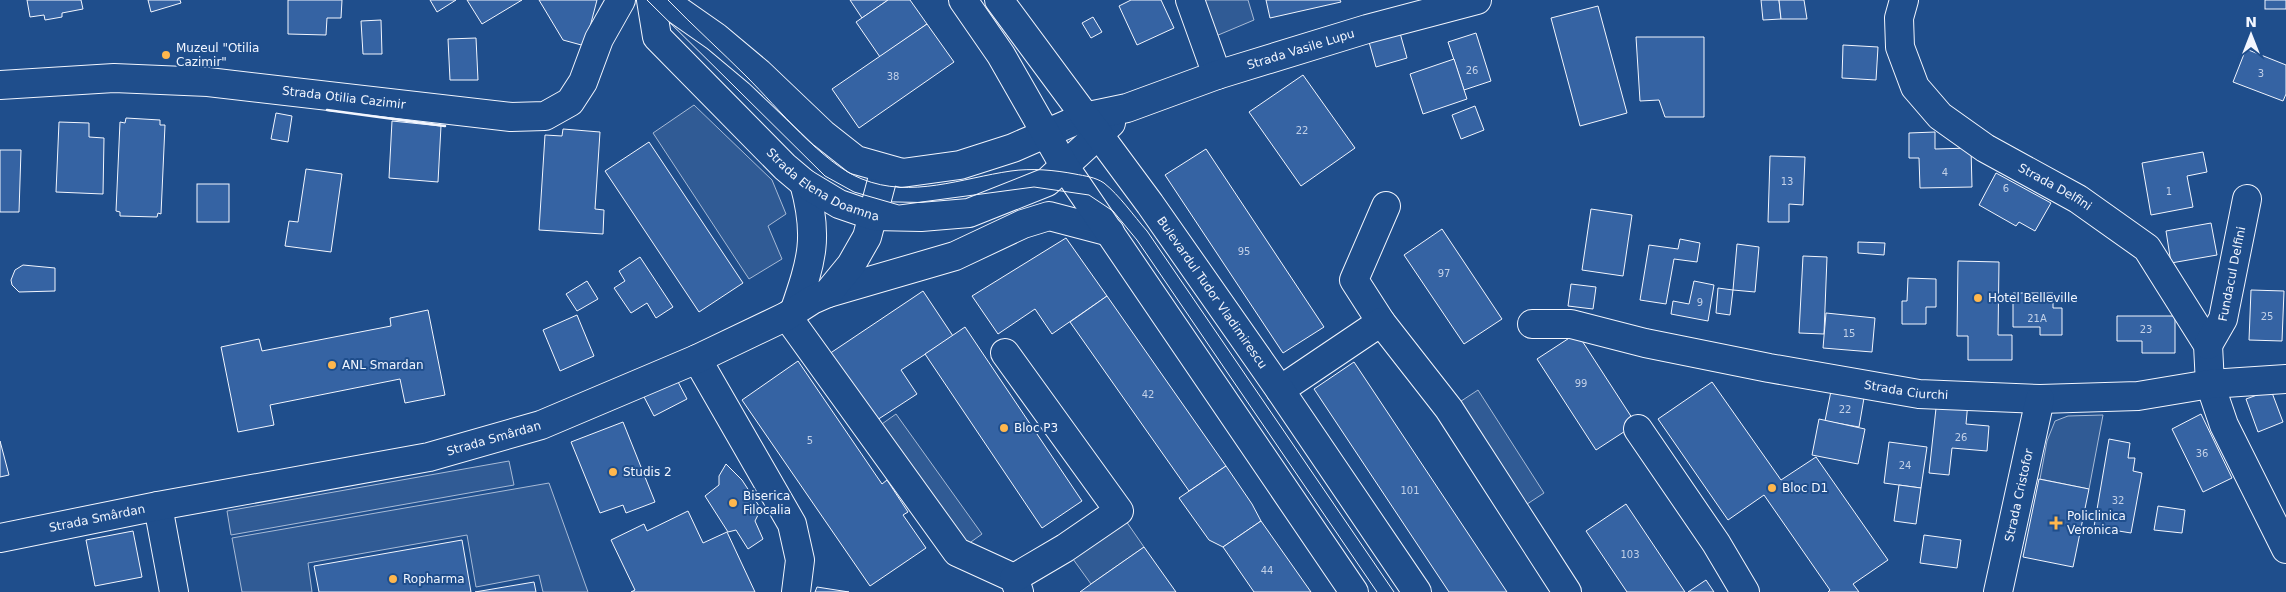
<svg xmlns="http://www.w3.org/2000/svg" width="2286" height="592" font-family="'DejaVu Sans',sans-serif">
<style>
.built{fill:#305b95;stroke:#a8bbd7}
.building{fill:#3563a3;stroke:#f2f6ff}
.lines{fill:none;stroke-linecap:round;stroke-linejoin:round}
.minor-casing{stroke:#f2f6ff;stroke-width:30}
.major-casing{stroke:#f2f6ff;stroke-width:30}
.minor{stroke:#1f4e8c;stroke-width:28}
.major{stroke:#1f4e8c;stroke-width:28}
.tram{stroke:#f2f6ff;stroke-width:1}
.wall{stroke:#f2f6ff;stroke-width:2.5}
.poi-dot{fill:#ffb74d;stroke:#1f4e8c;stroke-width:2}
.labels{text-anchor:middle;stroke-width:4;stroke-linejoin:round;paint-order:stroke}
.number-label{font-size:10px;fill:#c3d1e8}
.poi-label{font-size:12px;fill:#f2f6ff;stroke:#1f4e8c;text-anchor:start}
.street-label{font-size:12px;fill:#f2f6ff;stroke:#1f4e8c}
</style>
<rect width="100%" height="100%" fill="#1f4e8c"/>
<g class="built">
<path d="M1190,0H1248L1254,20L1204,41Z"/>
<path d="M694,105L772,180L786,214L768,226L782,259L749,279L653,133Z"/>
<path d="M1478,390L1544,493L1515,512L1449,409Z"/>
<path d="M896,414L982,534L957,552L872,431Z"/>
<path d="M2103,415L2089,489L2040,479L2047,441L2055,421L2068,416Z"/>
<path d="M509,461L514,485L231,535L227,511Z"/>
<path d="M549,483L588,592H543L539,575L476,587L467,535L308,563L312,592H242L232,538Z"/>
<path d="M1119,511L1144,547L1091,584L1065,548Z"/>
</g>
<g class="building">
<path d="M27,0H81L83,9L62,13V17L45,20L44,15L30,17Z"/>
<path d="M148,0H180L181,3L151,12Z"/>
<path d="M288,0H342L341,18H327L326,35L288,34Z"/>
<path d="M430,0H456L437,12Z"/>
<path d="M467,0H522L482,24Z"/>
<path d="M539,0H597L585,46L563,40Z"/>
<path d="M850,0H888L862,18Z"/>
<path d="M888,0H910L927,24L880,57L856,22Z"/>
<path d="M1131,0H1161L1174,28L1137,45L1119,6Z"/>
<path d="M1266,0H1340L1341,2L1270,18Z"/>
<path d="M1761,0H1779L1781,19L1763,20Z"/>
<path d="M1779,0H1804L1807,19H1781Z"/>
<rect x="2265" y="0" width="21" height="9"/>
<path d="M1598,6L1627,113L1580,126L1551,18Z"/>
<path d="M1093,17L1102,32L1091,38L1082,23Z"/>
<path d="M381,20L382,54H363L361,21Z"/>
<path d="M927,24L954,62L859,128L832,89Z"/>
<path d="M1400,33L1407,58L1376,67L1369,42Z"/>
<path d="M1476,33L1491,81L1464,90L1448,42Z"/>
<path d="M1636,37H1704V117H1665L1659,100L1640,101Z"/>
<path d="M476,38L478,80H450L448,39Z"/>
<path d="M1843,45L1878,47L1876,80L1842,78Z"/>
<path d="M2246,49L2286,65V94L2283,101L2233,82Z"/>
<path d="M1454,59L1467,99L1423,114L1410,74Z"/>
<path d="M1303,75L1355,148L1301,186L1249,112Z"/>
<path d="M1475,106L1484,130L1461,139L1452,115Z"/>
<path d="M276,113L292,116L288,142L271,139Z"/>
<path d="M126,118L160,120V125H165L161,214L158,213L157,217L120,216V212L116,211L120,122L125,123Z"/>
<path d="M392,121L441,126L438,182L389,178Z"/>
<path d="M59,122L89,123V137L104,138L103,194L56,192Z"/>
<path d="M563,129L600,132L595,209L604,210L603,234L539,230L545,135L562,136Z"/>
<path d="M1935,132V149L1971,148L1972,187L1920,188L1919,158H1909V133Z"/>
<path d="M649,142L743,283L699,312L605,171Z"/>
<path d="M1206,149L1324,327L1283,353L1165,175Z"/>
<path d="M0,150H21L19,212H0Z"/>
<path d="M2203,152L2207,172L2187,176L2193,207L2151,215L2142,163Z"/>
<path d="M1770,156L1805,157L1803,205L1789,204V222H1768Z"/>
<path d="M306,169L342,174L331,252L285,246L289,221L298,222Z"/>
<path d="M1996,173L2051,203L2035,231L2019,222L2016,226L1979,205Z"/>
<rect x="197" y="184" width="32" height="38"/>
<path d="M1591,209L1632,215L1623,276L1582,270Z"/>
<path d="M2211,223L2217,255L2171,263L2166,231Z"/>
<path d="M1442,229L1502,319L1464,344L1404,255Z"/>
<path d="M1066,238L1107,296L1052,334L1035,309L998,334L972,296Z"/>
<path d="M1680,239L1700,243L1697,262L1674,259L1666,304L1640,300L1649,245L1678,249Z"/>
<path d="M1858,242L1885,243L1884,255L1858,253Z"/>
<path d="M1737,244L1759,247L1755,292L1733,290Z"/>
<path d="M1803,256L1827,257L1824,334L1799,333Z"/>
<path d="M640,257L673,307L656,318L647,303L631,313L614,288L625,281L619,271Z"/>
<path d="M1958,261L1999,262L1998,335H2012V360H1968V336H1957Z"/>
<path d="M23,265L55,268V291L19,292L12,285L11,280L15,270Z"/>
<path d="M1908,278L1936,279V307H1926V324H1902V301H1907Z"/>
<path d="M587,281L598,299L577,311L566,294Z"/>
<path d="M1694,281L1714,285L1708,321L1671,314L1673,301L1689,304Z"/>
<path d="M1571,284L1596,287L1593,309L1568,306Z"/>
<path d="M1718,288L1733,290L1730,315L1716,313Z"/>
<path d="M2251,290L2284,291L2282,341L2249,340Z"/>
<path d="M923,291L953,336L901,370L917,394L877,420L829,354Z"/>
<path d="M2013,293H2053V308H2062V335H2040V327H2013Z"/>
<path d="M1107,296L1226,466L1189,491L1070,322Z"/>
<path d="M428,310L445,395L405,403L400,379L270,405L274,425L238,432L221,347L259,339L262,351L391,326L390,318Z"/>
<path d="M1826,313L1875,318L1872,352L1823,348Z"/>
<path d="M577,315L594,356L560,371L543,330Z"/>
<path d="M2117,316H2175V353H2142V341H2117Z"/>
<path d="M965,327L1082,501L1042,528L925,354Z"/>
<path d="M1577,333L1636,424L1596,450L1537,359Z"/>
<path d="M798,361L882,484L887,480L908,512L903,515L926,548L870,586L742,400Z"/>
<path d="M1354,362L1507,592H1449L1314,389Z"/>
<path d="M676,378L687,399L654,416L643,395Z"/>
<path d="M1712,382L1781,480L1816,457L1888,560L1853,584L1859,592H1828L1830,590L1764,495L1728,520L1658,419Z"/>
<path d="M2271,390L2283,422L2258,432L2246,399Z"/>
<path d="M1831,391L1864,398L1859,427L1825,421Z"/>
<path d="M1937,399L1968,402L1966,424L1989,426L1987,451L1952,448L1949,475L1929,473Z"/>
<path d="M2201,414L2232,478L2203,492L2172,429Z"/>
<path d="M1819,419L1865,429L1858,464L1812,455Z"/>
<path d="M623,422L655,502L626,513L623,505L600,513L571,442Z"/>
<path d="M2109,439L2130,443L2128,458H2135L2133,471L2142,473L2131,533L2094,527Z"/>
<path d="M0,441L9,475L0,477Z"/>
<path d="M1889,442L1927,447L1921,488L1884,483Z"/>
<path d="M726,464L742,480L761,509L755,521L763,539L748,549L736,530L728,532L705,496L719,485V476Z"/>
<path d="M1226,466L1252,504L1261,521L1223,547L1209,540L1179,498Z"/>
<path d="M2039,479L2089,489L2073,567L2023,557Z"/>
<path d="M1899,485L1921,488L1916,524L1894,521Z"/>
<path d="M1626,504L1685,592H1627L1586,531Z"/>
<path d="M2158,506L2185,510L2182,533L2154,530Z"/>
<path d="M688,511L703,543L727,532L755,592H631L635,590L611,540L644,524L647,531Z"/>
<path d="M1261,521L1311,592H1254L1223,547Z"/>
<path d="M133,531L142,577L95,586L86,540Z"/>
<path d="M1924,535L1961,540L1957,568L1920,563Z"/>
<path d="M462,540L471,592H319L314,566Z"/>
<path d="M1144,547L1176,592H1080L1091,584Z"/>
<path d="M1706,580L1714,592H1688Z"/>
<path d="M534,582L536,592H475Z"/>
<path d="M817,587L849,592H815Z"/>
</g>
<g class="lines">
<defs>
<g id="minor">
<path d="M1190,0L1217,75"/>
<path id="s1" d="M1904,0L1899,18L1900,47L1915,87L1940,116L1985,148L2078,199L2147,248L2208,345L2210,384L2224,425L2286,549"/>
<path id="s2" d="M0,85L114,78L208,82L511,117L545,116L570,102L583,82L599,39L621,0"/>
<path d="M828,293L955,256L1023,224L1049,216L1110,232"/>
<path d="M794,312C812,260 819,237 804,183"/>
<path d="M787,316L957,552L1014,578L1019,592"/>
<path d="M1381,322L1354,280L1386,206"/>
<path id="s3" d="M1532,324H1571L1645,343L1769,368L1919,394L2040,399L2138,396L2210,384L2286,379"/>
<path id="s4" d="M2208,345L2223,319L2247,199"/>
<path d="M1005,353L1119,511L1065,548L1014,578"/>
<path d="M697,359L792,524L800,560L796,592"/>
<path d="M1280,390L1381,322L1449,409L1567,592"/>
<path d="M1638,429L1716,543L1745,592"/>
<path d="M158,506L174,592"/>
<path id="s5" d="M0,538L158,506L429,457L541,425L697,359L787,316L812,300L828,293L851,265L867,237L885,169"/>
<path id="s6" d="M1998,592L2040,399"/>
</g>
<g id="major">
<path id="s7" d="M651,0L657,37L785,167L804,183L839,204L874,216L921,217L969,213L1047,182L1111,123"/>
<path id="s8" d="M663,0L716,37L759,73L823,134L856,160L902,173L960,165L1013,148L1084,117L1127,108L1217,75L1367,29L1477,0"/>
<path d="M963,0L1001,55L1065,167L1354,592"/>
<path id="s9" d="M999,0L1150,204L1280,390L1417,592"/>
</g>
</defs>
<use href="#minor" class="minor-casing"/>
<use href="#major" class="major-casing"/>
<use href="#minor" class="minor"/>
<use href="#major" class="major"/>
<g class="tram">
<path d="M647,0L825,176L854,192L899,205L1034,187L1089,195L1113,211L1137,240L1377,592"/>
<path d="M668,0C693,26 721,51 747,77C777,107 823,164 862,179C911,199 962,178 1011,171C1032,168 1054,170 1075,174C1085,176 1095,177 1104,183C1120,196 1133,215 1147,231L1394,592"/>
</g>
<path class="wall" d="M327,110L445,126"/>
</g>
<g class="poi-dot">
<circle cx="166" cy="55" r="5"/>
<circle cx="1978" cy="298" r="5"/>
<circle cx="332" cy="365" r="5"/>
<circle cx="1004" cy="428" r="5"/>
<circle cx="613" cy="472" r="5"/>
<circle cx="1772" cy="488" r="5"/>
<circle cx="733" cy="503" r="5"/>
<path d="M2053.5 515.5h5v5h5v5h-5v5h-5v-5h-5v-5h5z"/>
<circle cx="393" cy="579" r="5"/>
</g>
<g class="labels">
<g class="number-label">
<text x="1472" y="74">26</text>
<text x="2261" y="77">3</text>
<text x="893" y="80">38</text>
<text x="1302" y="134">22</text>
<text x="1945" y="176">4</text>
<text x="1787" y="185">13</text>
<text x="2006" y="192">6</text>
<text x="2169" y="195">1</text>
<text x="1244" y="255">95</text>
<text x="1444" y="277">97</text>
<text x="1700" y="306">9</text>
<text x="2267" y="320">25</text>
<text x="2037" y="322">21A</text>
<text x="2146" y="333">23</text>
<text x="1849" y="337">15</text>
<text x="1581" y="387">99</text>
<text x="1148" y="398">42</text>
<text x="1845" y="413">22</text>
<text x="1961" y="441">26</text>
<text x="810" y="444">5</text>
<text x="2202" y="457">36</text>
<text x="1905" y="469">24</text>
<text x="1410" y="494">101</text>
<text x="2118" y="504">32</text>
<text x="1630" y="558">103</text>
<text x="1267" y="574">44</text>
</g>
<g class="poi-label">
<text x="176" y="52">Muzeul "Otilia<tspan x="176" dy="14">Cazimir"</tspan></text>
<text x="1988" y="302">Hotel Belleville</text>
<text x="342" y="369">ANL Smardan</text>
<text x="1014" y="432">Bloc P3</text>
<text x="623" y="476">Studis 2</text>
<text x="1782" y="492">Bloc D1</text>
<text x="743" y="500">Biserica<tspan x="743" dy="14">Filocalia</tspan></text>
<text x="2067" y="520">Policlinica<tspan x="2067" dy="14">Veronica</tspan></text>
<text x="403" y="583">Ropharma</text>
</g>
<g class="street-label">
<text dy="4" stroke="none"><textPath href="#s8" startOffset="718">Strada Vasile Lupu</textPath></text>
<text dy="4" stroke="none"><textPath href="#s2" startOffset="345">Strada Otilia Cazimir</textPath></text>
<text dy="4" stroke="none"><textPath href="#s7" startOffset="262">Strada Elena Doamna</textPath></text>
<text dy="4" stroke="none"><textPath href="#s1" startOffset="264">Strada Delfini</textPath></text>
<text dy="4" stroke="none"><textPath href="#s4" startOffset="76">Fundacul Delfini</textPath></text>
<text dy="4" stroke="none"><textPath href="#s9" startOffset="362">Bulevardul Tudor Vladimirescu</textPath></text>
<text dy="4" stroke="none"><textPath href="#s3" startOffset="381">Strada Ciurchi</textPath></text>
<text dy="4" stroke="none"><textPath href="#s5" startOffset="504">Strada Smârdan</textPath></text>
<text dy="4" stroke="none"><textPath href="#s6" startOffset="99">Strada Cristofor</textPath></text>
<text dy="4" stroke="none"><textPath href="#s5" startOffset="99">Strada Smârdan</textPath></text>
</g>
</g>
<g transform="translate(2251 35)" stroke="#1f4e8c" stroke-width="4" paint-order="stroke">
<path d="M0-4L9 19L0 12L-9 19Z" fill="#f2f6ff"/>
<text y="-8" font-size="14" font-weight="bold" text-anchor="middle" fill="#f2f6ff">N</text>
</g>
</svg>
